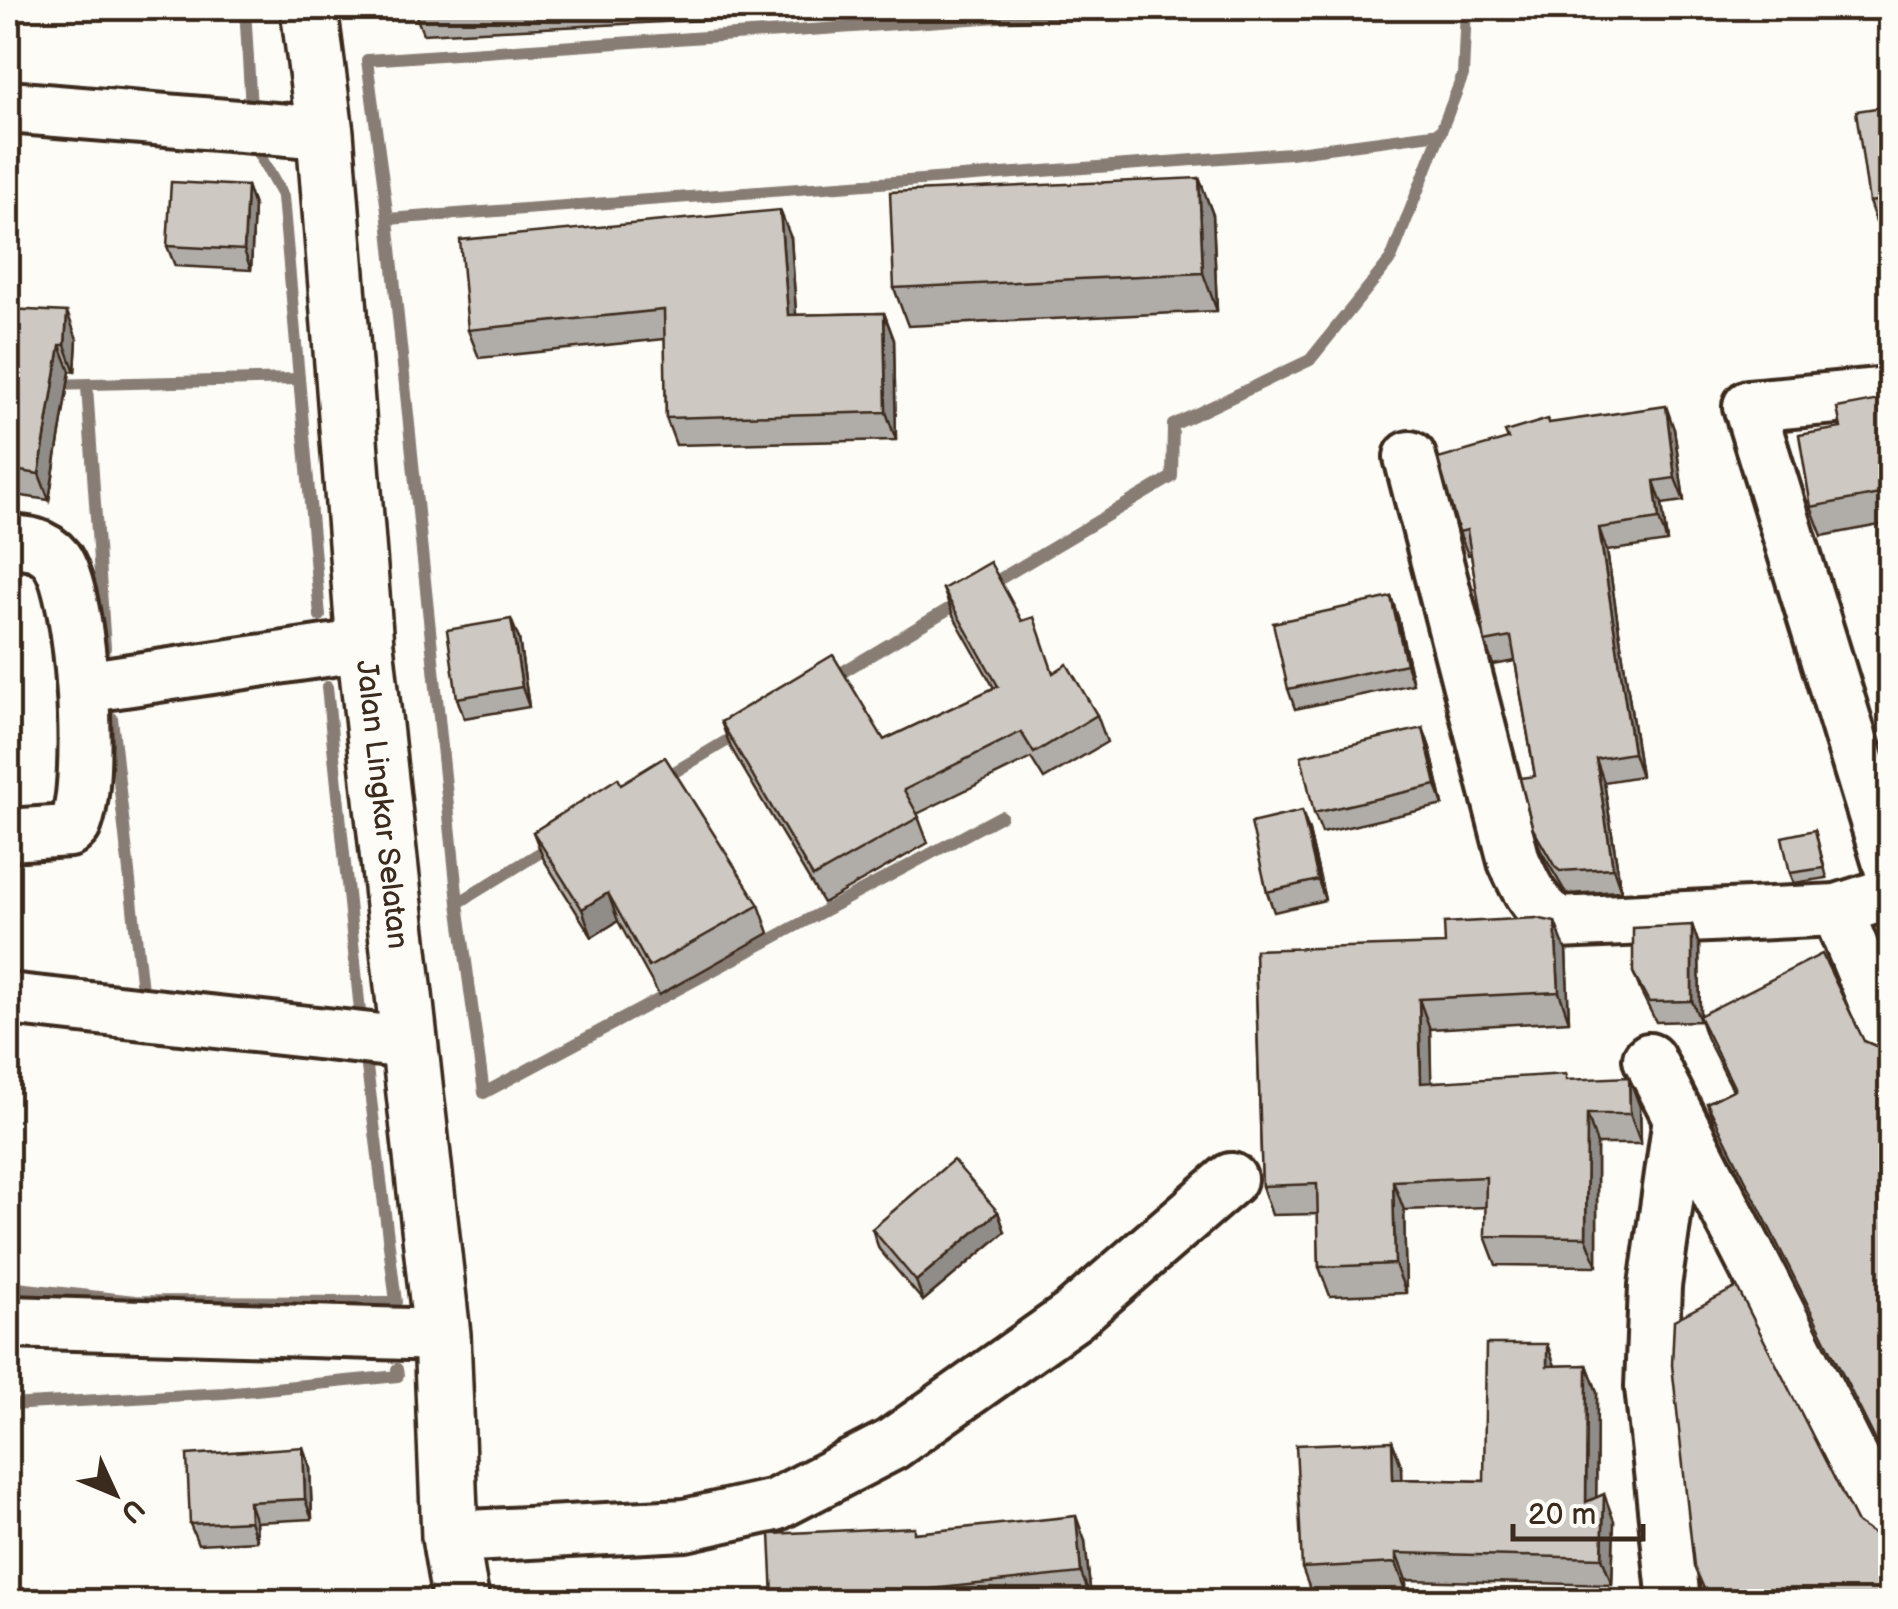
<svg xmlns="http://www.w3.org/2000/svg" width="1898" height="1609" font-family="'Balsamiq Sans',sans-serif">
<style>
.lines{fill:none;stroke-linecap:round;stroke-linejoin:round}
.stream{stroke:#887d74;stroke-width:12}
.minor-casing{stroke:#3b2a1e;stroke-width:58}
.highway-casing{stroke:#3b2a1e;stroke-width:62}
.minor{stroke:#fdfcf7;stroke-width:50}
.highway{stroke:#fdfcf7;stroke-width:55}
.wall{fill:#b0aca7;stroke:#3b2a1e;stroke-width:2.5}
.shaded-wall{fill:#908c88;stroke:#3b2a1e;stroke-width:2.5}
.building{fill:#cdc8c2;stroke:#3b2a1e;stroke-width:2.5}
.labels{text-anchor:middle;stroke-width:8;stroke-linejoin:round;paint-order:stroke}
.street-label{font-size:30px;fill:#3b2a1e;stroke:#fdfcf7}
</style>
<rect width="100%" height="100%" fill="#fdfcf7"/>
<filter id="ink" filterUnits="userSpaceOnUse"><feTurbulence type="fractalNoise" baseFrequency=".01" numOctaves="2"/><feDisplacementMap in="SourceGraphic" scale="20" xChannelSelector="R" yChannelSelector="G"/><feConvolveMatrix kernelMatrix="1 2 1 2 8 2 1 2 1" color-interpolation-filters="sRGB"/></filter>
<g filter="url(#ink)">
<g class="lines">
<g class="stream">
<path d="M245,8L251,109"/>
<path d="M251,140L283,197L320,616"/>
<path d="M388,219L367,60L1133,8"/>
<path d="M50,385L298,379"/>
<path d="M87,387L105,648"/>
<path d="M988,586L1172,477L1173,425L1310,360L1391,259L1463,75L1466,8"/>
<path d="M829,680L962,601"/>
<path d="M327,687L361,1021"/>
<path d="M112,718L143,999"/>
<path d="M661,780L743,731"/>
<path d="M554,844L458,903L388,219L1290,153L1440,133"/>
<path d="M458,903L484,1093L1001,816"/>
<path d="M8,1287L135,1301L396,1302L365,1051"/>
<path d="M8,1405L224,1393L398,1376L397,1369"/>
</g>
<defs>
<g id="minor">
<path d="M8,107L325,133"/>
<path d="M1890,393L1749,406L1890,867"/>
<path d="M1410,457L1514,861C1526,888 1534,906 1559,923L1837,910L1890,893"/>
<path d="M8,541C26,542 43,543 56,559C83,595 94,785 75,825L69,831L8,835"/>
<path d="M84,687L365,645"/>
<path d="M1837,910L1890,1040"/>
<path d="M8,999L408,1043"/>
<path d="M1649,1059L1890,1530"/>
<path d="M8,1322L442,1335"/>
<path d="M450,1537L685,1525L775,1505L891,1445L1073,1316L1231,1179"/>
<path d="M1674,1602L1651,1387L1655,1286L1679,1118"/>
</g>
<g id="highway">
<path id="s1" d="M309,8L325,133L365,645L442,1335L450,1537L461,1602"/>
</g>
</defs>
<use href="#minor" class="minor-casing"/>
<use href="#highway" class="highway-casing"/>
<use href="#minor" class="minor"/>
<use href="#highway" class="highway"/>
</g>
<g class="wall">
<path d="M413,8H783V16L423,34Z"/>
<path d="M1890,106V220L1876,222L1869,202Z"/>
<path d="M1199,178L1213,215L1217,311L908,326L894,288Z"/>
<path d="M247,186L254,206L251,270L175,266L167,246Z"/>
<path d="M791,238L796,315L884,313L894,340L896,440L676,445L666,418L665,339L479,358L468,330Z"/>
<path d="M8,309L77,339L75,372L70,371L49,500L8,494Z"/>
<path d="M1890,398V523L1822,536L1811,507L1841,428Z"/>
<path d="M1549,423L1674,429L1684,501L1662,504L1667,542L1607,551L1641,776L1604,782L1621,891L1568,894L1564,890L1541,851L1533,829L1535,776L1515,661L1493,665L1485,642L1471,554L1468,555L1459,532L1508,439Z"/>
<path d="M943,589L1022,621L1053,672L1097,715L1107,742L1044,779L1031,758L917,814L928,843L823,903L731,748L721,722L884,740L994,688L953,615Z"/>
<path d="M1391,597L1398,617L1413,684L1295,709L1288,689Z"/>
<path d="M519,639L529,707L464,718L457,698Z"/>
<path d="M1423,728L1430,748L1443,805L1322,833L1314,813Z"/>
<path d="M621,784L759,905L769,933L659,995L618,921L592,937L544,860L533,832Z"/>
<path d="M1815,830L1827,878L1794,883L1790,873Z"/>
<path d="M1309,831L1325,900L1274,912L1267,892Z"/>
<path d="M1692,925L1699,945L1700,1015L1864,1041L1880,1048L1890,1046V1474L1714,1124L1707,1103L1733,1090L1706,1037L1700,1019V1021L1656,1022L1641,992L1633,972Z"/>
<path d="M1255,950L1566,951L1569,1021L1430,1029L1431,1082L1567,1080L1640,1107L1641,1144H1597V1266L1496,1265L1485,1236L1486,1207L1404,1210L1406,1293L1330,1296L1319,1267L1318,1214L1272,1215L1262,1186Z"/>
<path d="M998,1212L1005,1232L923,1301L879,1249L872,1229Z"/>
<path d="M1587,1365L1597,1392L1596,1497L1614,1521L1612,1585L1406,1580V1590L1312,1595L1302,1568L1392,1441L1402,1468V1479L1484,1481L1555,1366Z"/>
<path d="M310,1467L312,1519L256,1522L257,1541L198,1544L190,1524Z"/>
<path d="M916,1533L1085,1541L1091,1598L1061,1602H774L773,1598Z"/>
</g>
<g class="shaded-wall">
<path d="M1199,178L1213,215L1217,311L1203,273Z"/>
<path d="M247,186L254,206L251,270L244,250Z"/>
<path d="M780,210L791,238L798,343L788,315Z"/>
<path d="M67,312L77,339L75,372L65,345Z"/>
<path d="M884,313L894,340L896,440L886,412Z"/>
<path d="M60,345L70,371L49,500L39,474Z"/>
<path d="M1666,406L1674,429L1684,501L1675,478Z"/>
<path d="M1654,481L1662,504L1667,542L1659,519Z"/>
<path d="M1599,528L1607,551L1641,776L1633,753Z"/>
<path d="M1391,597L1398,617L1413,684L1406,664Z"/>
<path d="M511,619L519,639L529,707L522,687Z"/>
<path d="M1423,728L1430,748L1443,805L1436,785Z"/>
<path d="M1596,759L1604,782L1621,891L1613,868Z"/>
<path d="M1302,811L1309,831L1325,900L1318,880Z"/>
<path d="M608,893L618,921L592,937L582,909Z"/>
<path d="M1555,922L1566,951L1569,1021L1559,992Z"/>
<path d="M1692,925L1699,945L1700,1021L1692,1001Z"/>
<path d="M1419,999L1430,1029L1432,1112L1421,1083Z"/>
<path d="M1629,1077L1640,1107L1641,1144L1630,1114Z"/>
<path d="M1587,1114L1597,1144V1266L1586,1237Z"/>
<path d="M1393,1181L1404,1210L1406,1293L1395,1264Z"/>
<path d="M998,1212L1005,1232L923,1301L916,1281Z"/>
<path d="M1547,1344L1557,1371L1547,1366Z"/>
<path d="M1587,1365L1597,1392L1596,1529L1586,1502Z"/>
<path d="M1392,1441L1402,1468L1403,1506L1393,1479Z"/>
<path d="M303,1447L310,1467L312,1519L305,1499Z"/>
<path d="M1604,1494L1614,1521L1612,1585L1602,1558Z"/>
<path d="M249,1502L256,1522L257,1541L250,1521Z"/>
<path d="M1076,1516L1085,1541L1091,1598L1081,1573Z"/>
<path d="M1396,1553L1406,1580V1590L1396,1563Z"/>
</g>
<g class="building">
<path d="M1890,106V199L1869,202L1856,111Z"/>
<path d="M1199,178L1203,273L894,288L890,192Z"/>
<path d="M171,182L247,186L244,250L167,246Z"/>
<path d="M780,210L788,315L884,313L886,412L666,418L664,310L468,330L460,240Z"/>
<path d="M8,309L67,312L65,345H60L39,474L8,469Z"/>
<path d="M1890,398V492L1811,507L1799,435L1841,428L1837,408Z"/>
<path d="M1666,406L1675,478L1654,481L1659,519L1599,528L1633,753L1596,759L1613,868L1560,871L1555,867L1533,829L1520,778L1535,776L1511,637L1485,642L1467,530L1459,532L1438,459L1508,439L1505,432L1548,419L1549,423Z"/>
<path d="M990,562L1022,621L1034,617L1053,673L1067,664L1097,715L1034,753L1021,732L904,790L919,817L813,877L721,722L833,655L884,740L998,686L943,589Z"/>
<path d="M1391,597L1406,664L1288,689L1273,623Z"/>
<path d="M511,619L522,687L457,698L447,630Z"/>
<path d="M1890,665V714L1880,667Z"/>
<path d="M1423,728L1436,785L1314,813L1301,756Z"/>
<path d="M1890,742V774L1881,744Z"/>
<path d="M665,757L759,905L649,967L608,893L582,909L533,832L618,778L621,784Z"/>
<path d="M1302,811L1318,880L1267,892L1251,823Z"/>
<path d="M1815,830L1824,868L1790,873L1782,837Z"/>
<path d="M1536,918L1555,922L1559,992L1419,999L1421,1083L1566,1074V1080L1629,1077L1630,1114H1587L1586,1237L1485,1236L1486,1177L1393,1181L1395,1264L1319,1267L1317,1184L1262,1186L1255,950L1445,944L1444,923Z"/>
<path d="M1692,925V1001L1649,1002L1633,972V928Z"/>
<path d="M1890,930V963L1879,935Z"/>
<path d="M1822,954L1864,1041L1880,1048L1890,1046V1469L1707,1103L1735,1089L1699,1016Z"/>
<path d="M953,1160L998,1212L916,1281L872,1229Z"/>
<path d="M1737,1287L1857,1523L1880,1538L1890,1536V1602H1710L1694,1566L1672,1365L1674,1320Z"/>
<path d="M1486,1344H1547V1366L1587,1365L1586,1502L1604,1494L1602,1558L1396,1553V1563L1302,1568L1296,1445L1392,1441L1393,1479L1484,1481Z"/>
<path d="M303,1447L305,1499L249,1502L250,1521L190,1524L187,1455Z"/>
<path d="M1076,1516L1081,1573L931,1589L773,1598L770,1534L914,1527V1533Z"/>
</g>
</g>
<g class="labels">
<g class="street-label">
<text dy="10" stroke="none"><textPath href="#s1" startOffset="800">Jalan Lingkar Selatan</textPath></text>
</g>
</g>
<rect width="1898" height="1609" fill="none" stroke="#fdfcf7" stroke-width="40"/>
<rect x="20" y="20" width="1858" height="1569" fill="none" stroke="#3b2a1e" stroke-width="4" filter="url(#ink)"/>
<g transform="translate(115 1494) rotate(134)" stroke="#fdfcf7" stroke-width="8" paint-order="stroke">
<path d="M0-8L18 38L0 25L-18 38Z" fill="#3b2a1e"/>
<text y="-15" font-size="28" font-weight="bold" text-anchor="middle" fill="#3b2a1e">U</text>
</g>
<path d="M1513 1524v15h130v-15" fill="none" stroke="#3b2a1e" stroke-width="5"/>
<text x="1528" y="1524" font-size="30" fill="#3b2a1e" stroke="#fdfcf7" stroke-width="8" paint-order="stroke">20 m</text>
</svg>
